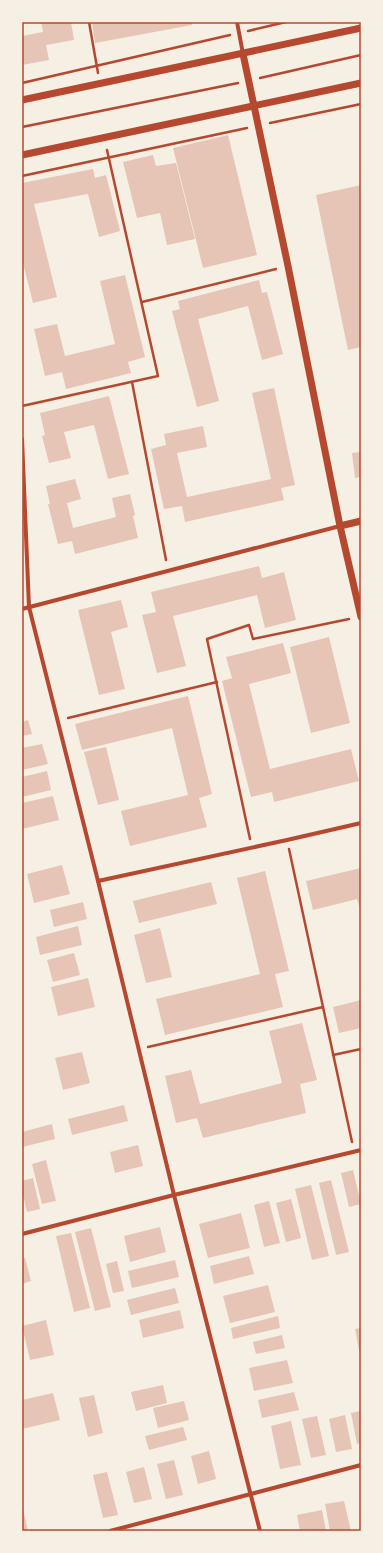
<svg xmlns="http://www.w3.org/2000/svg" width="383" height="1553" font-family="'Fira Sans Condensed',sans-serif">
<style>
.building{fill:#e6c5b7}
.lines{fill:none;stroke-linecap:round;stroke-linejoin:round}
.path{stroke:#b5482f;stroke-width:2.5}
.minor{stroke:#b5482f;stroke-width:4}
.tertiary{stroke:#b5482f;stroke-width:7}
.neatline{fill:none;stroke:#b5482f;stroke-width:1.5}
</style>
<rect width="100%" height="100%" fill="#f6efe4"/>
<g class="building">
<path d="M41,22H71L74,40L46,45L49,60L22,65V36L43,32Z"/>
<path d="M92,22H192V25L95,43Z"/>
<path d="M228,135L257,255L203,268L173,148Z"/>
<path d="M153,155L156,166L176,163L195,239L167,245L160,213L137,218L123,162Z"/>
<path d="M93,169L95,178L106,175L120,231L99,237L88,194L34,204L57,297L33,303L22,259V183Z"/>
<path d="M361,185V347L348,350L316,195Z"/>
<path d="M125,275L145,357L128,362L131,373L66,389L62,372L45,376L34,329L57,324L65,356L115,344L100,281Z"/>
<path d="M259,280L262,293L267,292L283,354L262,360L248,306L198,319L219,401L197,407L172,311L180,309L178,301Z"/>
<path d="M274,388L295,485L281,488L284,500L185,522L182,506L164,509L151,449L166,445L164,434L203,426L207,447L177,453L187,497L271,479L252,393Z"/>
<path d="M109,396L129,474L108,479L94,425L64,432L71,458L49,463L42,436L45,435L40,413Z"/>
<path d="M361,452V477L355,478L352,453Z"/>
<path d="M75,479L81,499L67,503L73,528L116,517L112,498L130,494L135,515L133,516L138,538L75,554L72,541L58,544L48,504H50L46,486Z"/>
<path d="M259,566L262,578L284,572L296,620L265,628L257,595L173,616L186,666L157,673L142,615L156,612L151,592Z"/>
<path d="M121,600L128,627L111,632L125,689L99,695L78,610Z"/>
<path d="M329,637L350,723L311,733L290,647Z"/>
<path d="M283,643L291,673L249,684L270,769L351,749L359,781L274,802L272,792L251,797L222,681L232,678L226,657Z"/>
<path d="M188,696L212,794L199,798L207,827L130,846L121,811L188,795L172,728L82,750L75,724Z"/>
<path d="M28,720L32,734L22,736V722Z"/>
<path d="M42,744L48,764L22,770V748Z"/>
<path d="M106,747L119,800L98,805L84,752Z"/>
<path d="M47,771L51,790L22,797V777Z"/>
<path d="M53,796L59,820L22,829V803Z"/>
<path d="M62,865L70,894L34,903L27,874Z"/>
<path d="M361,868V912L357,899L313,910L306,881Z"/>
<path d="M265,871L289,971L275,974L283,1007L165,1035L156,999L260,974L237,878Z"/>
<path d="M211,882L217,904L139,923L133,901Z"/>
<path d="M83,902L87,919L54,927L50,910Z"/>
<path d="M78,926L82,945L40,955L36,937Z"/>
<path d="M160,928L172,977L146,983L134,935Z"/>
<path d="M74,953L80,975L53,982L47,960Z"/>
<path d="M88,978L95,1007L58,1016L51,987Z"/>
<path d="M361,1000V1028L339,1033L333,1007Z"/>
<path d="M302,1023L317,1080L300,1084L306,1113L203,1138L197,1118L176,1123L165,1076L191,1070L200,1104L282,1083L269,1031Z"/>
<path d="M82,1052L90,1083L63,1090L55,1058Z"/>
<path d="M124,1105L128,1121L72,1135L68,1119Z"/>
<path d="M52,1124L55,1139L22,1147V1132Z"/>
<path d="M138,1145L143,1166L115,1173L110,1152Z"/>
<path d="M46,1160L56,1201L42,1204L32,1164Z"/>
<path d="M353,1170L361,1204L349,1207L341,1173Z"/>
<path d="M33,1178L40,1209L27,1212L22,1191V1181Z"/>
<path d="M331,1180L349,1252L336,1255L319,1183Z"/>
<path d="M311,1185L329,1256L312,1260L295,1189Z"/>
<path d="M291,1199L301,1238L286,1242L276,1203Z"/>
<path d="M269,1201L280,1243L264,1247L254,1205Z"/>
<path d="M241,1213L250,1248L208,1258L199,1224Z"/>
<path d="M160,1227L166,1252L130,1262L124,1236Z"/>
<path d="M91,1228L111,1307L95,1311L75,1232Z"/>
<path d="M71,1233L90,1308L74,1312L56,1236Z"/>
<path d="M249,1256L254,1274L214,1284L210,1266Z"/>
<path d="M22,1258H25L31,1281L22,1284Z"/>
<path d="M175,1260L179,1277L132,1288L128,1271Z"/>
<path d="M117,1261L124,1291L113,1293L106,1264Z"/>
<path d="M268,1285L275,1312L230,1323L223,1296Z"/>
<path d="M175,1288L179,1303L131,1315L127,1300Z"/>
<path d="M180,1310L184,1328L143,1338L139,1320Z"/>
<path d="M278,1316L280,1328L233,1339L231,1328Z"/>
<path d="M46,1320L54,1355L30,1360L22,1326Z"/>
<path d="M361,1328V1355H360L355,1329Z"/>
<path d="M282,1335L285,1348L256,1354L253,1342Z"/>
<path d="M287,1360L293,1383L254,1391L249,1368Z"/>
<path d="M163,1385L167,1403L136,1411L131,1392Z"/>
<path d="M294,1392L299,1410L262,1418L258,1400Z"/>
<path d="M53,1393L60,1420L22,1429V1400Z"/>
<path d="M94,1395L103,1433L88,1437L79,1398Z"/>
<path d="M184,1401L189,1420L158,1428L153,1408Z"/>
<path d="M361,1411V1443L357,1444L351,1413Z"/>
<path d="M345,1415L352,1449L336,1452L329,1419Z"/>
<path d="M317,1416L326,1455L311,1458L302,1419Z"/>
<path d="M291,1421L301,1465L280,1469L271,1426Z"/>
<path d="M183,1427L187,1440L149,1450L145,1436Z"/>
<path d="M209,1451L216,1479L198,1484L191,1456Z"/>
<path d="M174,1460L183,1495L166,1499L157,1464Z"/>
<path d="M144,1467L152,1499L134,1503L126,1472Z"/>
<path d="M107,1472L118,1515L103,1518L93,1475Z"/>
<path d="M344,1501L351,1531H330L325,1504Z"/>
<path d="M22,1508H23L28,1531H22Z"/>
<path d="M322,1510L326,1531H300L297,1515Z"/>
</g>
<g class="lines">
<g class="path">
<path d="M89,22L98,73"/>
<path d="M248,31L286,22"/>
<path d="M260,78L361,55"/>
<path d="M22,83L230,35"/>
<path d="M270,123L361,104"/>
<path d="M22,127L238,83"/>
<path d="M22,176L247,128"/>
<path d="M142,302L276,269"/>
<path d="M132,382L166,560"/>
<path d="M22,406L158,376L107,150"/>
<path d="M68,718L217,682"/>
<path d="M250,839L207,639L249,625L253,639L349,619"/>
<path d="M289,849L323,1007"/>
<path d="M148,1047L323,1007L352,1142"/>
<path d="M333,1055L361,1049"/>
</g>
<g class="minor">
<path d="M237,22L243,54"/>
<path d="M22,439L29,607L98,881L174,1195L260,1531"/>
<path d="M22,609L340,526"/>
<path d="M98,881L287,840L361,823"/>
<path d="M22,1234L174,1195L361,1150"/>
<path d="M110,1531L361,1465"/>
</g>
<g class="tertiary">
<path d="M243,54L288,266L340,526L361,617"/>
<path d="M22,100L361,28"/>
<path d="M22,155L361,83"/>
<path d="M340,526L361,521"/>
</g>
</g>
<rect width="383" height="1553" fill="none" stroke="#f6efe4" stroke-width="46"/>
<rect x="23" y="23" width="337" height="1507" class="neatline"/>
</svg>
